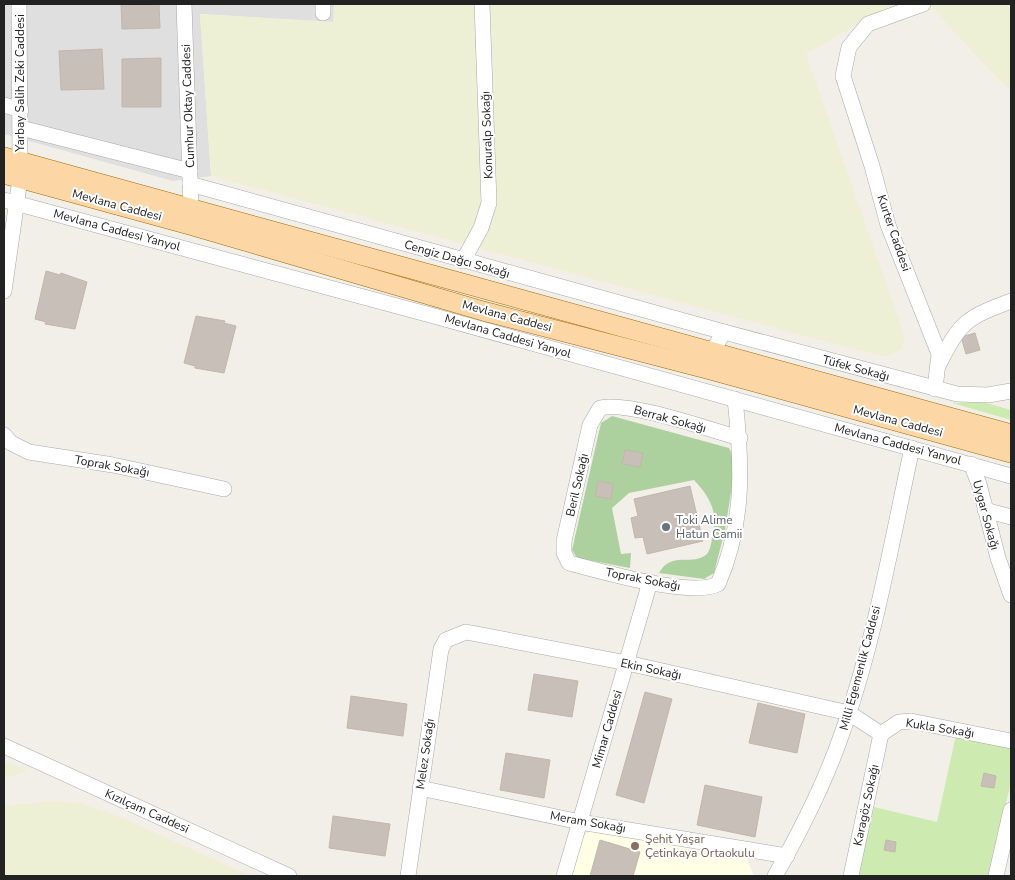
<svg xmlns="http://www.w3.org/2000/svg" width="1015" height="880" font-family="'Nunito Sans',sans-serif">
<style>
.residential{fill:#e0dfdf}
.education{fill:#ffffe5}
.farmland{fill:#eef0d5}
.grass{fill:#cdebb0}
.forest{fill:#add19e}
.building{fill:#c7bfb8;stroke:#c4b6ab}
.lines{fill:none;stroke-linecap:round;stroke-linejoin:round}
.minor-casing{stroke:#a9a9a9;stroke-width:16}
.major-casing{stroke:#a06b00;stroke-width:20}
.minor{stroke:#fff;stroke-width:15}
.major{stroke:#fcd6a4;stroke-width:19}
.worship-dot{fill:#6b7280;stroke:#fff;stroke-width:2}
.education-dot{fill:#8d6e63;stroke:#fff;stroke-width:2}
.labels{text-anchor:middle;stroke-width:4;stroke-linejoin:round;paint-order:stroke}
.street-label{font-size:12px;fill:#222;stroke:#fff}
.worship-label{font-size:12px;fill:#5b616d;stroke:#fff;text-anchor:start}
.education-label{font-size:12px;fill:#785e54;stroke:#fff;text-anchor:start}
</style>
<rect width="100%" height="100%" fill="#f2efe9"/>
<path class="residential" d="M4,4H334V22L200,14L211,176L173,181L4,134Z"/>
<path class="education" d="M597,828L746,856L754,876H571L583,835Z"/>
<g class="farmland">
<path d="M334,4H894L806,54L905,337L902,349L887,357L853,349L211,176L200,14L333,22Z"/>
<path d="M929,4H1011V91L996,77Z"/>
<path d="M4,761L28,771L4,778Z"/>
<path d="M50,801L79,803L118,816L250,876H4V806Z"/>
</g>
<g class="grass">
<path d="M983,402L1011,410V420L952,403Z"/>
<path d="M956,735L1011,747V782L989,876H857L874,807L937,822Z"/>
</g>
<path class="forest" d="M612,416L729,448L736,462L725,530L714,573L704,579L659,573C672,550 693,567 707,554C710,550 711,544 712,539C719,514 711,498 694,480L629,493L612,508L621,554L631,553L630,568L577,558L572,550L601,423Z"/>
<g class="building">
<path d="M121,4H159L160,28L122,29Z"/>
<path d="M102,49L104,89L61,90L59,51Z"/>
<path d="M161,58V107H122V59Z"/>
<path d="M46,271L60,275L61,273L87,282L75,329L45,324L46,322L35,319Z"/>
<path d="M196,316L225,321L224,323L236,326L224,373L195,368V366L184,363Z"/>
<path d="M975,333L980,350L966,354L961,337Z"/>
<path d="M625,450L643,453L640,467L622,464Z"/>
<path d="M598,481L613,484L611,499L595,496Z"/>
<path d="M690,486L703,541L647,554L643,537L635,538L631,518L638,516L634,499Z"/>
<path d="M534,674L578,681L572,717L528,710Z"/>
<path d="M645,692L672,699L644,803L616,795Z"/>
<path d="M351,696L407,704L403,736L347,728Z"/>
<path d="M758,703L805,714L797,753L749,743Z"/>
<path d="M506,753L550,760L544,798L500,790Z"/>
<path d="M984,773L996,776L994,788L981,786Z"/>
<path d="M705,785L762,797L755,837L697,825Z"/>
<path d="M333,816L390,824L385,856L329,848Z"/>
<path d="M600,840L640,852L633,876H590Z"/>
<path d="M886,840L896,842L895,852L884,850Z"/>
</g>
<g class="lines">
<defs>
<g id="minor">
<path d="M19,4L20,162"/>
<path d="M184,4L191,208"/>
<path d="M323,4V13"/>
<path d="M923,4L868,24L849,47L843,76L872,166L888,225L939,354L935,389"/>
<path d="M4,105L21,110"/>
<path d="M21,128L190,171"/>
<path d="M190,184L724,332"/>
<path d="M4,200L434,316L1011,476"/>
<path d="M463,261L481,228L489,203L482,4"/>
<path d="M4,291L20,179"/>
<path d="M713,350L724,332L957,394L988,395L1011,391"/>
<path d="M939,364C961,321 966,318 1011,301"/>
<path d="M735,399C742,463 745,523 718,584C691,598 601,571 569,563L564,553V541L590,425L600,408C630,401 707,429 740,438"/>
<path d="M4,435L11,443L29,452L113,465L224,489"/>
<path d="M971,464L979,484L998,558L1011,595"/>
<path d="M985,510L1011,517"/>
<path d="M4,746L289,876"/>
<path d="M420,788L580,822L787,856"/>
<path d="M408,876L441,649L446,640L466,632L627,663L849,713L881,734L899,722L911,721L1011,741"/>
<path d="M564,876L650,582"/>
<path d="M775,876C800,832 823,787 840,739C874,645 891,545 912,448"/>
<path d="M851,876L881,734"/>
<path d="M996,876L1011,810"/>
</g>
<g id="major">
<path d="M4,157L1011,434"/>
<path d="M4,174L190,225L483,311L707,369L1011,453"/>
</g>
</defs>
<use href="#minor" class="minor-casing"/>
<use href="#major" class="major-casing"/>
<use href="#minor" class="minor"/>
<use href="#major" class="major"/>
</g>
<circle class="worship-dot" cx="666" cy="527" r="5"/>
<circle class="education-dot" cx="635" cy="846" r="5"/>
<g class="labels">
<g class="street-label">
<text transform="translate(20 83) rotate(-90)" y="4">Yarbay Salih Zeki Caddesi</text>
<text transform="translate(188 106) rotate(-92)" y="4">Cumhur Oktay Caddesi</text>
<text transform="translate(487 135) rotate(-92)" y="4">Konuralp Sokağı</text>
<text transform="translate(117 205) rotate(15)" y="4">Mevlana Caddesi</text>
<text transform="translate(117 230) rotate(15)" y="4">Mevlana Caddesi Yanyol</text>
<text transform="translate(894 233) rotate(71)" y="4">Kurter Caddesi</text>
<text transform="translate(457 259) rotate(16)" y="4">Cengiz Dağcı Sokağı</text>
<text transform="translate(507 316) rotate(15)" y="4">Mevlana Caddesi</text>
<text transform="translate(508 336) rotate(16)" y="4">Mevlana Caddesi Yanyol</text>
<text transform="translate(856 368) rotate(15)" y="4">Tüfek Sokağı</text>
<text transform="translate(670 419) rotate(15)" y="4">Berrak Sokağı</text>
<text transform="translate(898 421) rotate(15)" y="4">Mevlana Caddesi</text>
<text transform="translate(898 444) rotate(15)" y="4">Mevlana Caddesi Yanyol</text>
<text transform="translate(112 466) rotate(10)" y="4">Toprak Sokağı</text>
<text transform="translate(577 485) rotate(-77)" y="4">Beril Sokağı</text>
<text transform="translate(986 515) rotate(75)" y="4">Uygar Sokağı</text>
<text transform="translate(643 579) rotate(11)" y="4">Toprak Sokağı</text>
<text transform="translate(860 668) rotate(-75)" y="4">Milli Egemenlik Caddesi</text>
<text transform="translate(651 669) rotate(12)" y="4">Ekin Sokağı</text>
<text transform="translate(940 728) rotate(9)" y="4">Kukla Sokağı</text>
<text transform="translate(607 729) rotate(-74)" y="4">Mimar Caddesi</text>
<text transform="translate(425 754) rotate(-82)" y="4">Melez Sokağı</text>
<text transform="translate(866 805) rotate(-78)" y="4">Karagöz Sokağı</text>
<text transform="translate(147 811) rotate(24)" y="4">Kızılçam Caddesi</text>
<text transform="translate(588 822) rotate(10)" y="4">Meram Sokağı</text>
</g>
<g class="worship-label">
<text x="676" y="524">Toki Alime<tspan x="676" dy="14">Hatun Camii</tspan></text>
</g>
<g class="education-label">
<text x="645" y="843">Şehit Yaşar<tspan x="645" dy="14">Çetinkaya Ortaokulu</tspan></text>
</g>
</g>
<rect width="1015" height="880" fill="none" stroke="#222222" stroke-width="10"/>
</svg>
